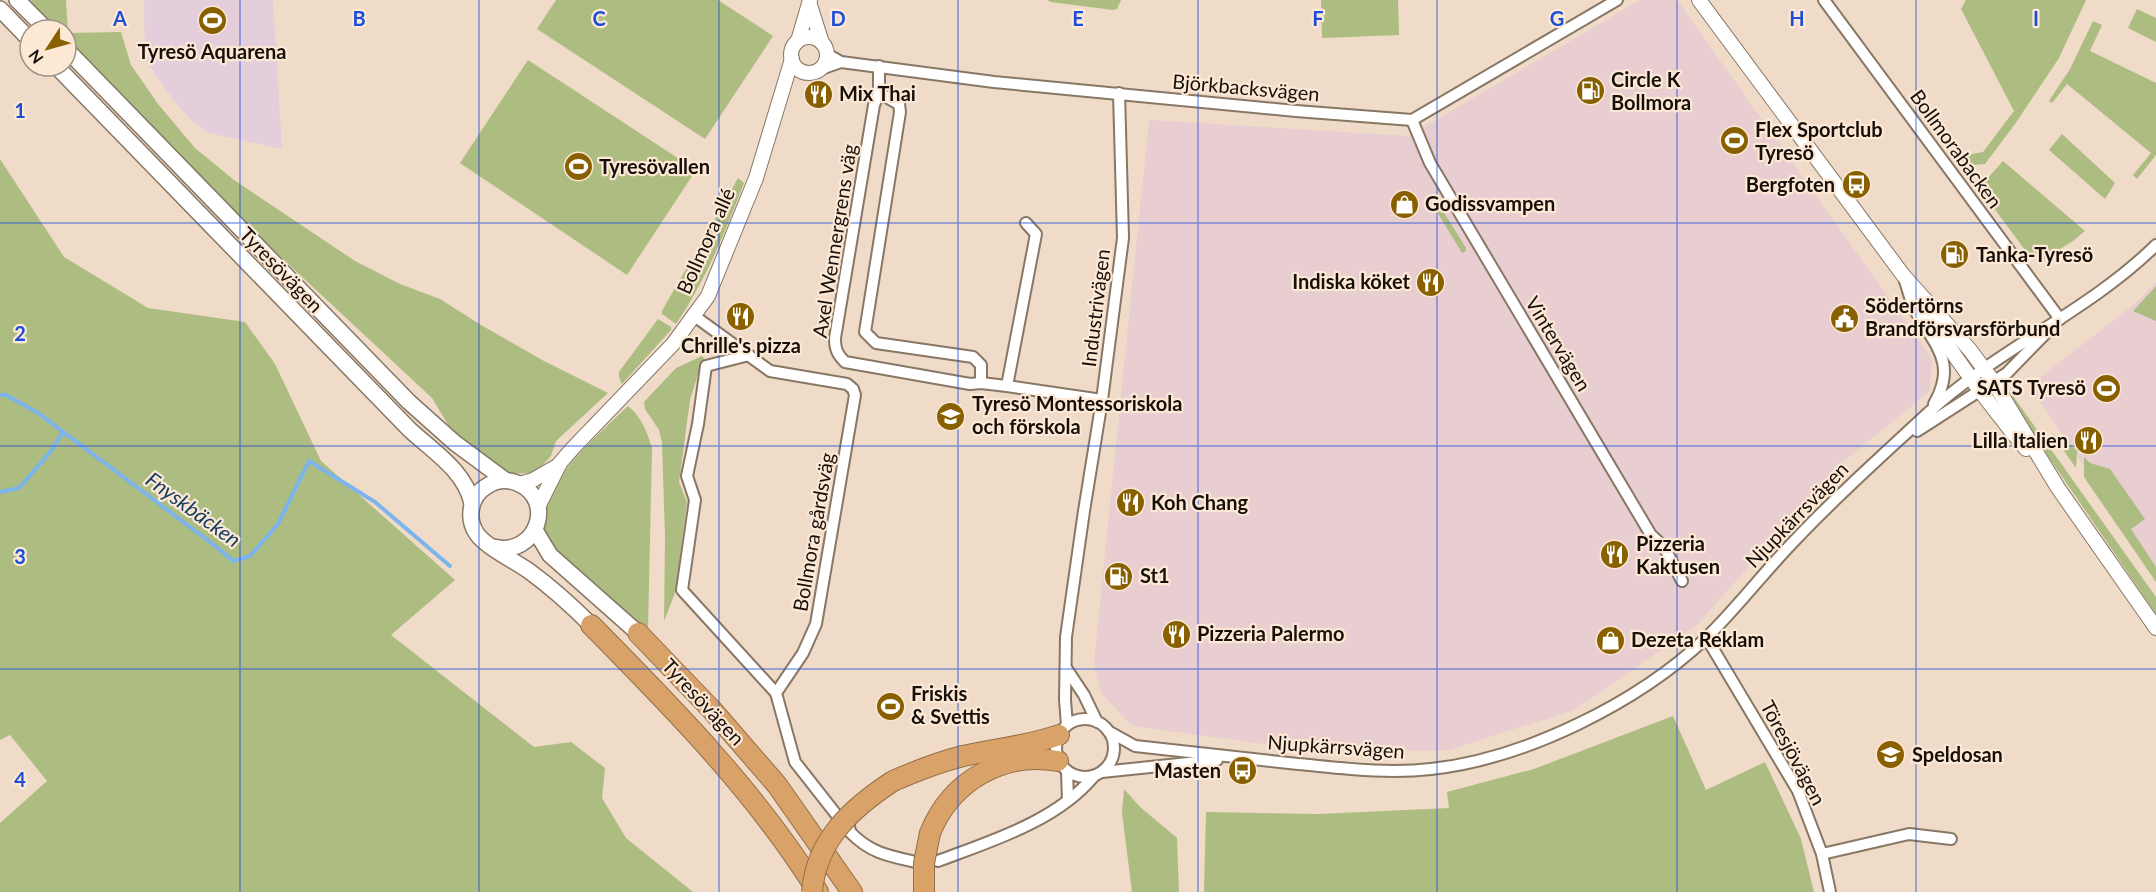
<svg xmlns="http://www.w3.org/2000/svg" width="2156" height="892" font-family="Lato,sans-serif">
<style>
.commercial{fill:#e4cedb}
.industrial{fill:#e8cdd1}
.green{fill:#adbc81}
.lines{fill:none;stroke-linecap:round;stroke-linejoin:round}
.stream{stroke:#7bb5ec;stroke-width:4}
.minor-casing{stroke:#887765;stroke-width:14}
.tertiary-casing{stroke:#887765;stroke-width:16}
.secondary-casing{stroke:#887765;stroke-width:18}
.motorway-casing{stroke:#946f47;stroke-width:22}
.minor{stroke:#fff;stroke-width:10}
.tertiary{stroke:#fff;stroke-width:14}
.secondary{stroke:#fff;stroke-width:15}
.motorway{stroke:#d8a268;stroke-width:20}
.motorway-bridge-casing{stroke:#946f47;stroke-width:22;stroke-linecap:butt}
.motorway-bridge{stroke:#d8a268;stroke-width:20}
.grid{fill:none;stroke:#1d4ed8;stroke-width:1.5;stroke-opacity:0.55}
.labels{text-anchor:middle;stroke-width:4.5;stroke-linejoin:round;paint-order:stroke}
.poi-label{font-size:20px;font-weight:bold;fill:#17100a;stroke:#fce8d5;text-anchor:start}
.street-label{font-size:20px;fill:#17100a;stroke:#fce8d5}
.water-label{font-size:21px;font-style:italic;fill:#143e62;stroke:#fce8d5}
.grid-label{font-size:20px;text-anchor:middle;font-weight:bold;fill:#1d4ed8;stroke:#fce8d5;stroke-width:4.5;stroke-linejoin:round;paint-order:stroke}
</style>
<rect width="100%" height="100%" fill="#efdbc8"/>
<path class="commercial" d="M144,0H273L282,149L209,133L192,121L175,102L145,60Z"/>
<g class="industrial">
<path d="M1640,0H1677L1932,359L1930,391L1840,464L1697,625L1574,710L1449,750L1324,752L1132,726L1101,693L1094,662L1149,120L1409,136Z"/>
<path d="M2156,282V571L2029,386L2136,303Z"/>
</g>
<g class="green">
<path d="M30,0H66L68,33L121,32L131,65L158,104L195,148L234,180L355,261L400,284L440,299L481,325L544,361L608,393L556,441L551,456L538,470L529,473L505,474L450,428L432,398L256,234L175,149L66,42V30H55Z"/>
<path d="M556,0H718L773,36L705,139L537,29Z"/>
<path d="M1047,0H1121L1117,9L1113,10L1051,2Z"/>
<path d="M1321,0H1398L1399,35L1322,38Z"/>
<path d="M1966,0H2086L2059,58L2015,124L1985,164L1964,166L1960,156L1983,152L2014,111L1961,9Z"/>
<path d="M2137,9L2156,18V42L2128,28Z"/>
<path d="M2093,21L2102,25L2090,51L2156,83V155L2137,179L2133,175L2151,153L2067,84L2052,103L2049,101L2070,69Z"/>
<path d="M528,60L696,170L627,275L460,163Z"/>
<path d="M2062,134L2115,183L2105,199L2049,150Z"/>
<path d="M0,159L64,257L148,308L245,322L275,364L321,461L455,580L391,635L534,747L571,742L605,768L602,798L626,838L693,892H0V823L47,781L10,735L0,740Z"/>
<path d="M2003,161L2085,231L2073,241L2044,259L2028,254L1979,188Z"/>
<path d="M738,178L744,183C725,232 706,280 676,324L662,314V311C687,266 714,223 738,178Z"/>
<path d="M1440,206L1466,248V251L1462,253L1436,210Z"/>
<path d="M2156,286V321L2133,311Z"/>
<path d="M658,319L671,327V330L622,384L619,377V372Z"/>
<path d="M702,356L706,361L697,377L690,400L679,482L687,502L675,593L664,621L665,536L662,443L659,430L645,409L644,402L676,368Z"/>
<path d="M2013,396L2156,597V614L2009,399Z"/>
<path d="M628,406C641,416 647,432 652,448L648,628L593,590L541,539C542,530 541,520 543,511C551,475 602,431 628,406Z"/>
<path d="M2052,434L2065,439L2077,451L2076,468Z"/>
<path d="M2084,457L2090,463L2110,469L2145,519L2131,529L2156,567V582L2084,477Z"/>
<path d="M1673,716L1706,790L1765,762L1801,839L1814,892H1204L1206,812L1318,814L1449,808L1447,792L1534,769Z"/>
<path d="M1124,789L1140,807L1177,838L1179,892H1132L1122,813Z"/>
</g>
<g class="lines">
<g class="stream">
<path d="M0,395H6L38,413L214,545L233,561L250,556L278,524L309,461L375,502L450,566"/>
<path d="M0,492L19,488L51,451L63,432"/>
</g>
<defs>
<g id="minor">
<path d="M1824,0L2060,319"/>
<path d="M827,54L841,62"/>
<path d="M879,66V93L874,105L835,338C835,349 837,354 845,362L970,384L981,383L1007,386L1102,400"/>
<path d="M821,69L841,62L994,82L1296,111L1412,120L1617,0"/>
<path d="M879,93L899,104L900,112L865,332L876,343L973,357L981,365V383"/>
<path d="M1412,120L1430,163L1651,535L1664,547L1682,581"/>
<path d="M1904,278C1908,289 1910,300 1915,310C1934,345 1958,362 1934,404"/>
<path d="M693,315L770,371L847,384L853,389L855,395L816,624L803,653L776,693L795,762L850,832"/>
<path d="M749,355L706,366L698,424L687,476L695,500L682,590L776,693"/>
<path d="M1007,386L1036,234L1026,223"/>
<path d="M1917,431L2007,373L2045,334"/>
<path d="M1705,639L1712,647L1798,791L1822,854L1830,892"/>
<path d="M1066,668L1084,695L1097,722"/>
<circle cx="1085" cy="748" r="29"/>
<path d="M1067,725L1065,700L1066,637L1084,511L1102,400L1123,238L1119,93"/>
<path d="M1108,731L1135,746C1189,752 1243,758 1298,764C1342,768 1386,774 1431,769C1524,759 1638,703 1706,638C1739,606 1767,568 1800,535C1840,493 1884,454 1927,414C1997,349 2088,312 2156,245"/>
<path d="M1067,771L1068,800"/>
<path d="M1102,772L1217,760"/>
<path d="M849,826L850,832C870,853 889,856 916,862"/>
<path d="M1822,854L1909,834L1951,839"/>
<path d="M938,861C991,841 1057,821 1094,776"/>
</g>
<g id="tertiary">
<path d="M1699,0L1903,275L1970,350L1993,381L2058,488L2156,628"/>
<path d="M810,5L822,43"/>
<circle cx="809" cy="55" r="18"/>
<path d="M798,41L810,0"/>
<path d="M1923,307C1954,358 1989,404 2026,449"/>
<path d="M520,484L533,480L559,465"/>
<path d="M538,507L560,463L573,448L673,344L708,296L756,178L792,59"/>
</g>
<g id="secondary">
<path d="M17,0L47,30"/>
<path d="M0,9L30,40"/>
<path d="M66,49L409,402L455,443L505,480"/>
<path d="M56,66L410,430C433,451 466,472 472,504"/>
<path d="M535,530L550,555L638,633"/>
<path d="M493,547C537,558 557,499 517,483C507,479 496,480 487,486C470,496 466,518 477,534C486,547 515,561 529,571C551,587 571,605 591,625"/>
</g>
<g id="motorway">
<path d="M591,625C673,708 756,792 818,892"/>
<path d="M638,633L712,710L777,785L852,892"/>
<path d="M893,781C916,771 939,762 963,756C995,749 1028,746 1059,735"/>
<path d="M930,833C951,781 1003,751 1058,761"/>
</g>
</defs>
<use href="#minor" class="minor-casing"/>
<use href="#tertiary" class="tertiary-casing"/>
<use href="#secondary" class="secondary-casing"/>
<use href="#motorway" class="motorway-casing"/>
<use href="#minor" class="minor"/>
<use href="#tertiary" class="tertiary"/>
<use href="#secondary" class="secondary"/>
<use href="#motorway" class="motorway"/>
<defs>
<g id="motorway-bridge">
<path d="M812,892C816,840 852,808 893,781"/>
<path d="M924,892V863L930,833"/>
</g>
</defs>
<use href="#motorway-bridge" class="motorway-bridge-casing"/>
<use href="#motorway-bridge" class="motorway-bridge"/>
</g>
<path class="grid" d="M240,0V892M479,0V892M719,0V892M958,0V892M1198,0V892M1437,0V892M1677,0V892M1916,0V892M0,223H2156M0,446H2156M0,669H2156"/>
<defs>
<symbol id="stadium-disc" viewBox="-11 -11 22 22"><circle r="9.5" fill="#886000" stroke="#fce8d5"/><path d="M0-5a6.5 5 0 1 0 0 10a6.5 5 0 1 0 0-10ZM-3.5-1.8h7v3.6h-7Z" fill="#fff"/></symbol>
<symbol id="fuel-disc" viewBox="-11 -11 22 22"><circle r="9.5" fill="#886000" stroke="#fce8d5"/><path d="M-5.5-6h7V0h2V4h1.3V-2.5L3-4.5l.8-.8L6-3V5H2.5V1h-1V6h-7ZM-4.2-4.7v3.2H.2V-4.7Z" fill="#fff"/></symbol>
<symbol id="restaurant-disc" viewBox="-11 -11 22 22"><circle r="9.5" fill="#886000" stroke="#fce8d5"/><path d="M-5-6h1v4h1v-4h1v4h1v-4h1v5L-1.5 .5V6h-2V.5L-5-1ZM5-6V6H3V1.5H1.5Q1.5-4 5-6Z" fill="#fff"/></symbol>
<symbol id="bus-disc" viewBox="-11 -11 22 22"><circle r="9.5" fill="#886000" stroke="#fce8d5"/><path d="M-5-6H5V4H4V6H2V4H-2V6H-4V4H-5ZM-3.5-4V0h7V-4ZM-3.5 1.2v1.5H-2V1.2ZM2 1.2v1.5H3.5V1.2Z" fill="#fff"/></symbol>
<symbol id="shop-disc" viewBox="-11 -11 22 22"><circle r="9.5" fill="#886000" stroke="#fce8d5"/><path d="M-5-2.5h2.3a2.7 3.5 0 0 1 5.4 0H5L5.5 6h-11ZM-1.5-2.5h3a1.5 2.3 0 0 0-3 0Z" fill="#fff"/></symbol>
<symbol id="civic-disc" viewBox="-11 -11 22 22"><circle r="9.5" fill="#886000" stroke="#fce8d5"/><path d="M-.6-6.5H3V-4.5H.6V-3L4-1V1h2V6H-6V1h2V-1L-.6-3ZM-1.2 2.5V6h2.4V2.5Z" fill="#fff"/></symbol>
<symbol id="school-disc" viewBox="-11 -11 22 22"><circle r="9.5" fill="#886000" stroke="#fce8d5"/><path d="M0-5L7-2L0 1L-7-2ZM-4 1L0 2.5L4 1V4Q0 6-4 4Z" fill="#fff"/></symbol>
</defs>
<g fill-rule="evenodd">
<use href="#stadium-disc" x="196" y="4" width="33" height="33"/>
<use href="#fuel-disc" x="1574" y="74" width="33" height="33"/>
<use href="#restaurant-disc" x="802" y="78" width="33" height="33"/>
<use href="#stadium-disc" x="1718" y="124" width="33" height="33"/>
<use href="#stadium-disc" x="562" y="150" width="33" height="33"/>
<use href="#bus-disc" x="1840" y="168" width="33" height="33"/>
<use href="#shop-disc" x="1388" y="188" width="33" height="33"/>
<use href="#fuel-disc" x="1938" y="238" width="33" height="33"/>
<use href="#restaurant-disc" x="1414" y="266" width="33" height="33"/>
<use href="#restaurant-disc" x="724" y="300" width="33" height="33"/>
<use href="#civic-disc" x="1828" y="302" width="33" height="33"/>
<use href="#stadium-disc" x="2090" y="372" width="33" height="33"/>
<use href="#school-disc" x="934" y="400" width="33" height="33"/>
<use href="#restaurant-disc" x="2072" y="424" width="33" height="33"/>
<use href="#restaurant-disc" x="1114" y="486" width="33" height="33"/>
<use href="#restaurant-disc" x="1598" y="538" width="33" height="33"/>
<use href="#fuel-disc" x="1102" y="560" width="33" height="33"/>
<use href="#restaurant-disc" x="1160" y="618" width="33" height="33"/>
<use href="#shop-disc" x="1594" y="624" width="33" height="33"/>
<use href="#stadium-disc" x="874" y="690" width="33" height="33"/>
<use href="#school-disc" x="1874" y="738" width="33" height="33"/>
<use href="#bus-disc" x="1226" y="754" width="33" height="33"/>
</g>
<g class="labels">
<g class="poi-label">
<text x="212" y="59" text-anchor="middle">Tyresö Aquarena</text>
<text x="1611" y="87">Circle K<tspan x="1611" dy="23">Bollmora</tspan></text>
<text x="839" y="101">Mix Thai</text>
<text x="1755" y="137">Flex Sportclub<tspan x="1755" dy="23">Tyresö</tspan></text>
<text x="599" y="174">Tyresövallen</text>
<text x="1835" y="192" text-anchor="end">Bergfoten</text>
<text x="1425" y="211">Godissvampen</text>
<text x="1976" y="262">Tanka-Tyresö</text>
<text x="1410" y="289" text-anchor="end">Indiska köket</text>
<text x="1865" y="313">Södertörns<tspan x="1865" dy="23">Brandförsvarsförbund</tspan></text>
<text x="741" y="353" text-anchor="middle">Chrille's pizza</text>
<text x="2086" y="395" text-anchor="end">SATS Tyresö</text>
<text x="972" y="411">Tyresö Montessoriskola<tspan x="972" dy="23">och förskola</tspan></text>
<text x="2068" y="448" text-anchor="end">Lilla Italien</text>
<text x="1151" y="510">Koh Chang</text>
<text x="1636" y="551">Pizzeria<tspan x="1636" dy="23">Kaktusen</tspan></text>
<text x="1140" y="583">St1</text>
<text x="1197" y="641">Pizzeria Palermo</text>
<text x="1631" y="647">Dezeta Reklam</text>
<text x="911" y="701">Friskis<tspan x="911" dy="23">&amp; Svettis</tspan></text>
<text x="1912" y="762">Speldosan</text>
<text x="1221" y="778" text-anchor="end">Masten</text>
</g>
<g class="street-label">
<text transform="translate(1246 88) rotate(5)" y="7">Björkbacksvägen</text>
<text transform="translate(1956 149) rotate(54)" y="7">Bollmorabacken</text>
<text transform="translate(706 241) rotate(-66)" y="7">Bollmora allé</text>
<text transform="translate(835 241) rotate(-81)" y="7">Axel Wennergrens väg</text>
<text transform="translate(281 270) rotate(46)" y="7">Tyresövägen</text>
<text transform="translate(1096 308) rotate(-83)" y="7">Industrivägen</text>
<text transform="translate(1558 344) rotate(59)" y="7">Vintervägen</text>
<text transform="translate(1797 515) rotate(-46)" y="7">Njupkärrsvägen</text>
<text transform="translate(814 532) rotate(-80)" y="7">Bollmora gårdsväg</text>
<text transform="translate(703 702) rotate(47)" y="7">Tyresövägen</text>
<text transform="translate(1336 747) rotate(4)" y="7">Njupkärrsvägen</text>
<text transform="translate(1793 753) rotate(62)" y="7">Töresjövägen</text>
</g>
<g class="water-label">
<text transform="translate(193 510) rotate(36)" y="7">Fnyskbäcken</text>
</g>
</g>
<g class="grid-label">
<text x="120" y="26">A</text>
<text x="359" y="26">B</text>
<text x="599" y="26">C</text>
<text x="838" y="26">D</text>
<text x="1078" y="26">E</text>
<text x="1318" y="26">F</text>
<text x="1557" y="26">G</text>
<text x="1797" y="26">H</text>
<text x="2036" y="26">I</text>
<text x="20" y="118">1</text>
<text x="20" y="341">2</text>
<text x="20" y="564">3</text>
<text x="20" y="787">4</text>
</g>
<g transform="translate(48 48) rotate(234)"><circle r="28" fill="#fce8d5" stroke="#a09284" stroke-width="1.5"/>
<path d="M0-4.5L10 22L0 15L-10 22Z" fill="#886000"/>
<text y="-9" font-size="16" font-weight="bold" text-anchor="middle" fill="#17100a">N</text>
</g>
</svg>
